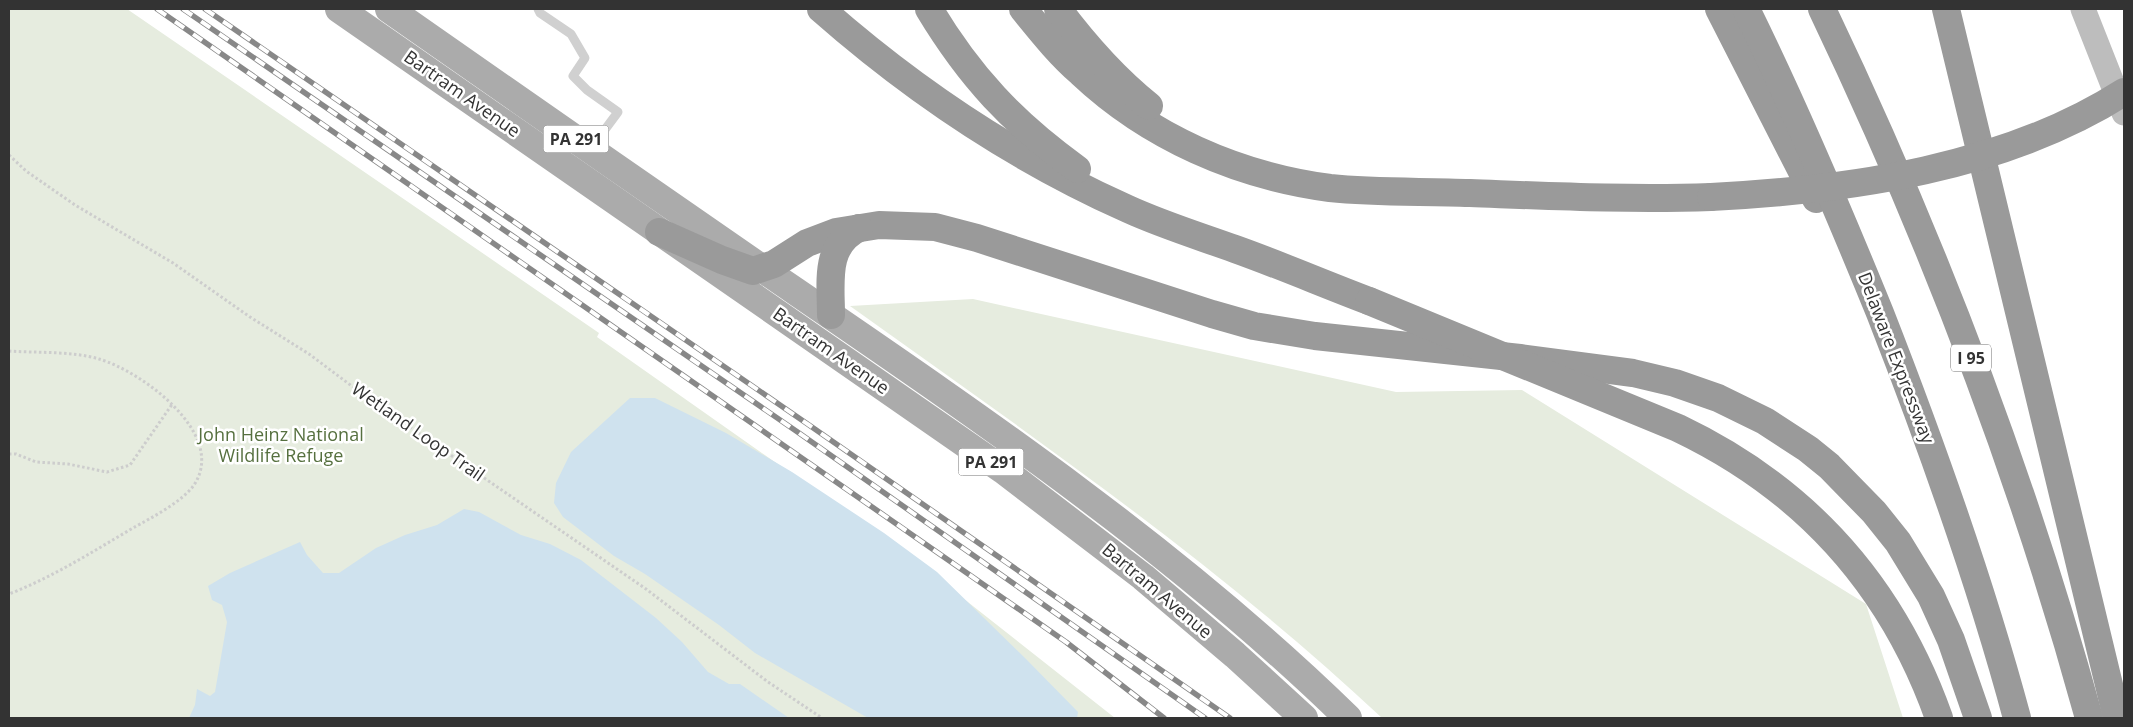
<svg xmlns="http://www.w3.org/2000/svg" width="2133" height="727" font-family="'Open Sans',sans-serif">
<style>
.green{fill:#e6ecdf}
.water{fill:#cfe2ee}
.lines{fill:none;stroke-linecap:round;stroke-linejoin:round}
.path{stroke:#cdcdcd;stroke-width:3;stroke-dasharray:2.5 2.5;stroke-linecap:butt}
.lane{stroke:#d0d0d0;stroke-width:9}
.secondary{stroke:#bdbdbd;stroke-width:25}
.primary{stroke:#ababab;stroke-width:28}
.highway{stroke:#9a9a9a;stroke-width:28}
.rail-casing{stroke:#888;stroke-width:5.5}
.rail{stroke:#fff;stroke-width:4;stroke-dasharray:11;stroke-linecap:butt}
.highway-bridge{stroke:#9a9a9a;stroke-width:28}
.labels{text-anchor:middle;stroke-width:5;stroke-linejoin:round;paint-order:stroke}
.shield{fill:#fff;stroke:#707070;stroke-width:1}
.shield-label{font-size:16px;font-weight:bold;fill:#333}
.street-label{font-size:18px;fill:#333;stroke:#fff}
.park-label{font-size:18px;fill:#56703f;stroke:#fff}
</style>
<rect width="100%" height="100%" fill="#fff"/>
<g class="green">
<path d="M9,9H127L599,333L597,337L917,562L1115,718H9Z"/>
<path d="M973,299L1396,392L1522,390L1866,604L1903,718H1382C1218,564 1033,437 850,306Z"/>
</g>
<g class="water">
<path d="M630,398H655L726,433L792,472L884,533L937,572L1026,659L1078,712L1077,718H868L755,653L719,625L645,574L614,556L563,517L554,503L556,483L571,452Z"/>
<path d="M464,509L479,512L521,535L550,544L581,560L656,618L682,642L708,672L729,684H740L789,718H189L195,705L197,689L210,696L215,692L227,622L222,605L212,600L208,586L230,573L300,542L307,555L323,573H339L376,548L405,535L437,525Z"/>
</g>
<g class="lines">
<g class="path">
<path d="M9,155L26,171L75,205L173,263L250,317L309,354L369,399L646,589L768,682L822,718"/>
<path d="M9,351C37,353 72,351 99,359C141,371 228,434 194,485C182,502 151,518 133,528C92,552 53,577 9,594"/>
<path d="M9,454H16L36,462L68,464L107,472L130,465L173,403"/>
</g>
<path class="lane" d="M538,9L540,13L571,34L585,58L573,76L587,90L618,112L592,147"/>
<path class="secondary" d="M2083,9L2124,113"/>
<g class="primary">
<path d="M339,9L1003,470L1143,577L1235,655L1304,718"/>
<path d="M389,9C513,96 638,183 763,269C966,408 1172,546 1348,718"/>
</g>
<g class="highway">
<path d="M821,9C913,90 1016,159 1128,209C1163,225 1199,236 1235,249C1280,265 1324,284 1369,301"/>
<path d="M929,9C970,77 1012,122 1077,169"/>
<path d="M1023,9C1041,31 1059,54 1081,73C1149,137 1238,176 1330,188C1377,193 1423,191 1470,193C1550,196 1630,200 1711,197"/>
<path d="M1058,9C1085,45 1114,78 1149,106"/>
<path d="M1719,9L1816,199"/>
<path d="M1746,9C1795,108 1838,210 1880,313C1932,446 1980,580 2017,718"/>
<path d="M1822,9C1931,237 2022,474 2089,718"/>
<path d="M1946,9L2117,718"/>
<path d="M659,232L722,260L753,271L774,264L807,243L836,232L879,225L935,227L977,238L1212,314L1254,326L1315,336L1520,358L1633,373L1675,383L1718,398L1765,421L1808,449L1829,466L1874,512L1898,542L1931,596L1951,640L1978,718"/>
<path d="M831,315C831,282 824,245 859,228"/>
</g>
<defs>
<g id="rail">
<path d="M157,9L1066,642L1164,718"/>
<path d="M183,9L799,433L1205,718"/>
<path d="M205,9L809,425L1230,718"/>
</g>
</defs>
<use href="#rail" class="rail-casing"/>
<use href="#rail" class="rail"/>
<g class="highway-bridge">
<path d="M1711,197C1850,190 2005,168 2124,92"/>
<path d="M1369,301L1678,428C1806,489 1892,585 1939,718"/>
</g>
</g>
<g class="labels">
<g class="shield">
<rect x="543.5" y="125.5" width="65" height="27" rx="4"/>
<rect x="1951" y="344.5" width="40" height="27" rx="4"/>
<rect x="958.5" y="448.5" width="65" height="27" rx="4"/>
</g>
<g class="shield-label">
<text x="576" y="145">PA 291</text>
<text x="1971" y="364">I 95</text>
<text x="991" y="468">PA 291</text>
</g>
<g class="street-label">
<text transform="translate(462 94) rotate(35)" y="6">Bartram Avenue</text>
<text transform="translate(831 351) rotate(35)" y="6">Bartram Avenue</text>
<text transform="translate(1896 358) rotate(69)" y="6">Delaware Expressway</text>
<text transform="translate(418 432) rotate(35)" y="6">Wetland Loop Trail</text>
<text transform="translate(1157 591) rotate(40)" y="6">Bartram Avenue</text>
</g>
<g class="park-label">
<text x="281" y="441">John Heinz National<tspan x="281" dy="21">Wildlife Refuge</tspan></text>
</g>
</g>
<rect width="2133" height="727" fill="none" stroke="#333333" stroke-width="20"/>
</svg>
